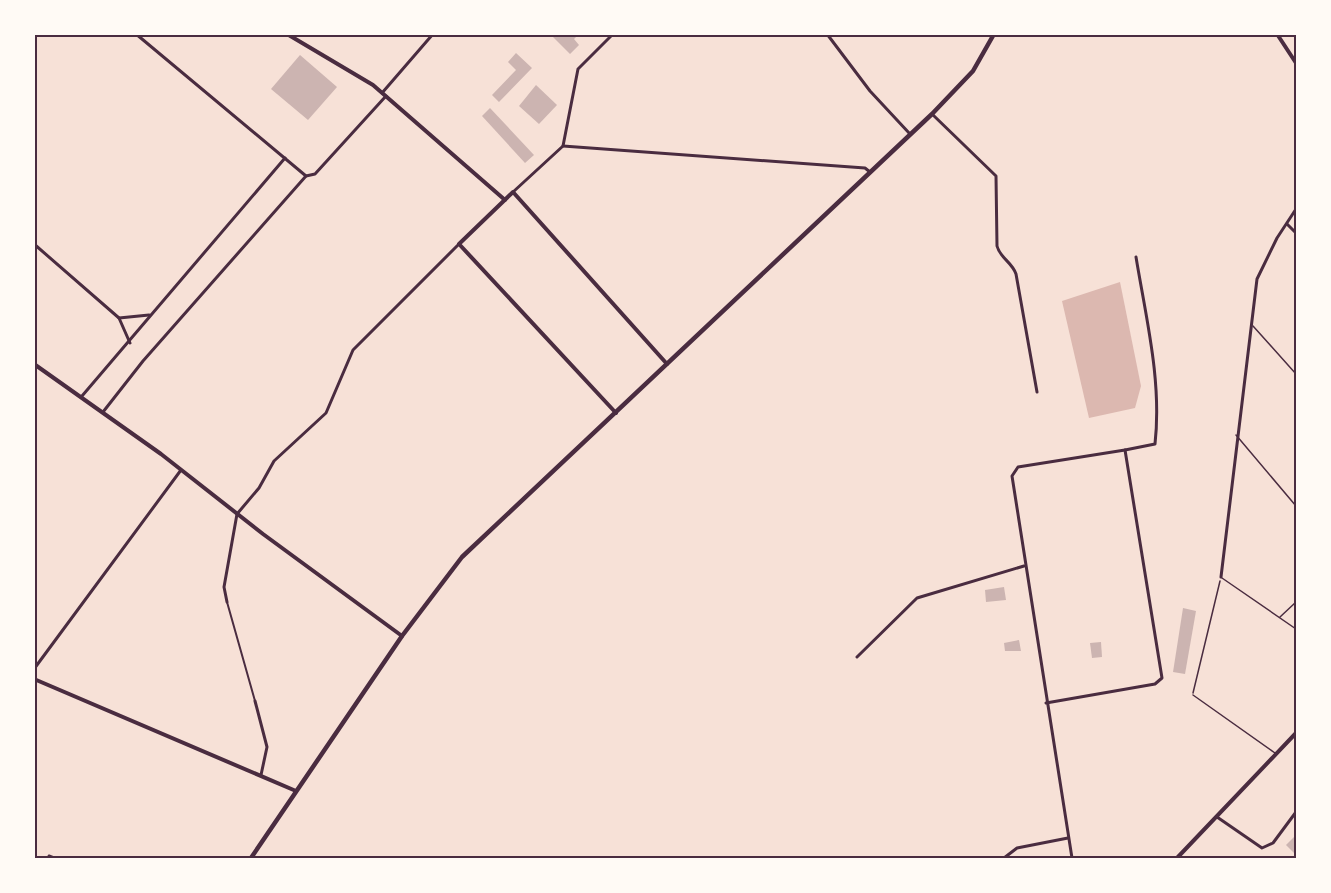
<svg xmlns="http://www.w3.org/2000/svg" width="1331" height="893" font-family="Mulish,sans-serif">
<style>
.water{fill:#dcb8b0}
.building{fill:#ccb4b1}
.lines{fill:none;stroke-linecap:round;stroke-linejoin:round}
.path{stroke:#4a2c40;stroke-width:1.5}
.service{stroke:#4a2c40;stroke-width:1.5}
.pedestrian{stroke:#4a2c40;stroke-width:2}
.minor{stroke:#4a2c40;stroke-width:3}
.tertiary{stroke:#4a2c40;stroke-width:4}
.secondary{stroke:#4a2c40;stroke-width:4.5}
.neatline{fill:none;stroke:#4a2c40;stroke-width:2}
</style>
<rect width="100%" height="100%" fill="#f7e1d7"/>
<path class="water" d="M1120,282L1141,386L1135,408L1089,418L1062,301Z"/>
<g class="building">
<path d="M550,34H579L574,39L579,45L570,54Z"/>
<path d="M516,53L532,68L499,102L492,95L516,70L508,62Z"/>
<path d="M300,55L337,87L308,120L271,89Z"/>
<path d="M536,85L557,105L539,124L519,106Z"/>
<path d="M490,108L534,155L525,163L482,116Z"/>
<path d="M1004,587L1006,600L986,602L985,590Z"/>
<path d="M1183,608L1196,611L1185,674L1173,672Z"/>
<path d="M1019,640L1021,651H1005L1004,643Z"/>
<path d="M1101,642L1102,657L1092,658L1090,643Z"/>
<path d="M1296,835V855L1286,845Z"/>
</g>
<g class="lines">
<path class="path" d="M1193,693L1220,581"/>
<g class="service">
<path d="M1253,326L1296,374"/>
<path d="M1236,435L1296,506"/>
<path d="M1222,578L1296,629"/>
<path d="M1280,617L1296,602"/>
<path d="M1193,695L1275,753"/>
</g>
<path class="pedestrian" d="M227,602L255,701"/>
<g class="minor">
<path d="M136,34L306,176"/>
<path d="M827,34L870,91L910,134"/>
<path d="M382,93L433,34"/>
<path d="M932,114L996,176L997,246C1000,258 1012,262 1016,274L1037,392"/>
<path d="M563,146L865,168L870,172"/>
<path d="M513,192L563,146L578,69L613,34"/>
<path d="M1287,224L1296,233"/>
<path d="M34,244L119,318L130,343"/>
<path d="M119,318L149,315"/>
<path d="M82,396L285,158"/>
<path d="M103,412L143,361L306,176L315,174L386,96"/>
<path d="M1221,577L1257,279L1277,238L1296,209"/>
<path d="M227,602L224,587L237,514L259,488L274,461L326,413L353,350L459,244"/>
<path d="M857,657L917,598L1024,566"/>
<path d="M34,669L181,470"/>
<path d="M255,701L267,747L261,775"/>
<path d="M1046,703L1155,684L1162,678L1125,450L1155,444C1162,381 1146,318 1136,257"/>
<path d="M1217,817L1262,848L1273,843L1296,812"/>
<path d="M49,856L54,858"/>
<path d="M1004,858L1017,848L1068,838"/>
<path d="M1072,858L1012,476L1018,467L1125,450"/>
</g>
<g class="tertiary">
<path d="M287,34L373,85L505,200"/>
<path d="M1277,34L1296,63"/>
<path d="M34,364L161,454L263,534L402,636"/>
<path d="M616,413L459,244L513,192L667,364"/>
<path d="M34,679L296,791"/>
<path d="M1177,858L1296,733"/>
</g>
<path class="secondary" d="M251,858L402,636L462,557L932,114L973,71L994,34"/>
</g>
<rect width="1331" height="893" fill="none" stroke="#fffaf5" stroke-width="72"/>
<rect x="36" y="36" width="1259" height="821" class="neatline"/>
</svg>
